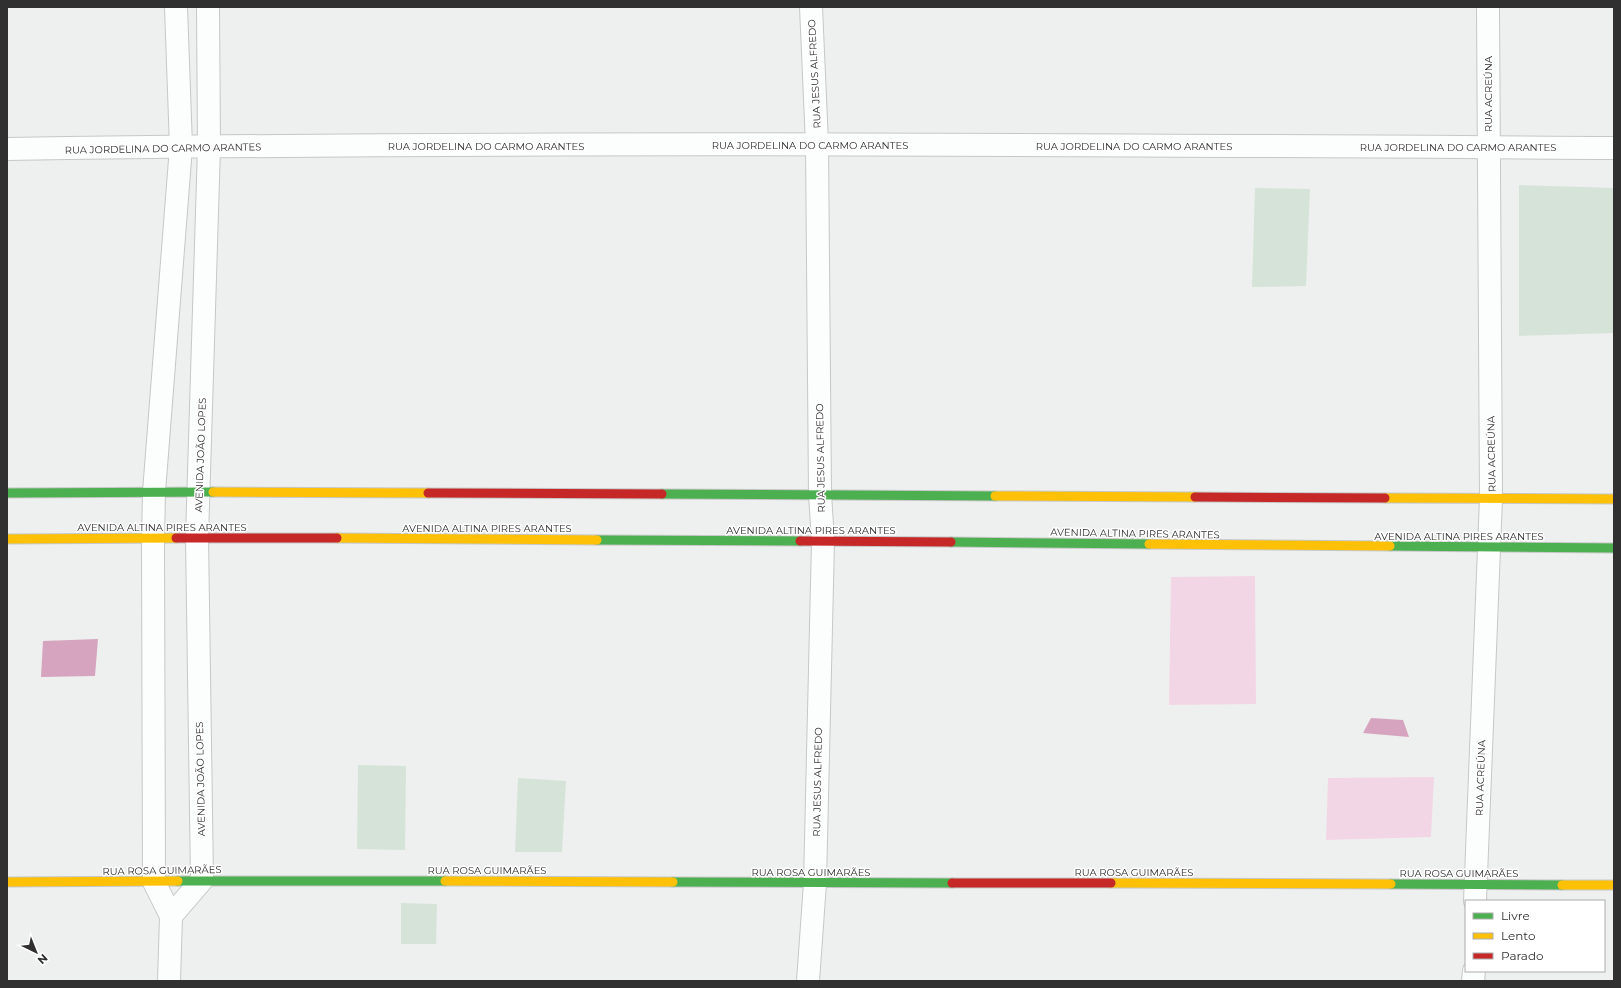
<svg xmlns="http://www.w3.org/2000/svg" width="1621" height="988" font-family="Montserrat,sans-serif">
<style>
.green{fill:#f3d6e5}
.water{fill:#d6a4be}
.building{fill:#d6e3d8}
.lines{fill:none;stroke-linecap:round;stroke-linejoin:round}
.street-casing{stroke:#c6c7c6;stroke-width:24}
.fast-casing{stroke:#c6c7c6;stroke-width:11}
.slow-casing{stroke:#c6c7c6;stroke-width:11}
.jam-casing{stroke:#c6c7c6;stroke-width:11}
.street{stroke:#fcfdfd;stroke-width:22}
.fast{stroke:#4caf50;stroke-width:9}
.slow{stroke:#ffc107;stroke-width:9}
.jam{stroke:#c62828;stroke-width:9}
.labels{text-anchor:middle;stroke-width:3;stroke-linejoin:round;paint-order:stroke}
.street-label{font-size:10px;fill:#2f302f;stroke:#fff}
</style>
<rect width="100%" height="100%" fill="#eef0ef"/>
<g class="green">
<path d="M1255,576L1256,704L1169,705L1171,577Z"/>
<path d="M1434,777L1431,837L1326,840L1328,778Z"/>
</g>
<g class="water">
<path d="M98,639L95,676L41,677L43,641Z"/>
<path d="M1371,718L1403,720L1409,737L1363,733Z"/>
</g>
<g class="building">
<path d="M1519,185L1614,188V333L1519,336Z"/>
<path d="M1255,188L1310,189L1306,286L1252,287Z"/>
<path d="M358,765L406,766L405,850L357,849Z"/>
<path d="M518,778L566,781L562,852H515Z"/>
<path d="M401,903L437,904L436,944H401Z"/>
</g>
<g class="lines">
<defs>
<g id="street">
<path d="M7,149C543,141 1078,145 1614,148"/>
<path d="M1475,901L1491,498L1488,7"/>
<path d="M171,916L202,880L197,537L209,147L208,7"/>
<path d="M169,981L171,916L154,882L153,539L154,492L181,147L176,7"/>
<path d="M808,981L815,883L823,541L820,494L817,144L811,7"/>
<path d="M1473,981L1474,971"/>
</g>
<g id="fast">
<path d="M7,493L213,492"/>
<path d="M662,494L995,496"/>
<path d="M597,540L800,541"/>
<path d="M951,542L1149,544"/>
<path d="M1390,546L1614,548"/>
<path d="M178,881H445"/>
<path d="M673,882L952,883"/>
<path d="M1391,884L1562,885"/>
</g>
<g id="slow">
<path d="M213,492L428,493"/>
<path d="M995,496L1195,497"/>
<path d="M1385,498L1614,499"/>
<path d="M337,538L597,540"/>
<path d="M7,539L176,538"/>
<path d="M1149,544L1390,546"/>
<path d="M445,881L673,882"/>
<path d="M7,882L178,881"/>
<path d="M1111,883L1391,884"/>
<path d="M1562,885H1614"/>
</g>
<g id="jam">
<path d="M428,493L662,494"/>
<path d="M1195,497L1385,498"/>
<path d="M176,538H337"/>
<path d="M800,541L951,542"/>
<path d="M952,883H1111"/>
</g>
</defs>
<use href="#street" class="street-casing"/>
<use href="#fast" class="fast-casing"/>
<use href="#slow" class="slow-casing"/>
<use href="#jam" class="jam-casing"/>
<use href="#street" class="street"/>
<use href="#fast" class="fast"/>
<use href="#slow" class="slow"/>
<use href="#jam" class="jam"/>
</g>
<g class="labels">
<g class="street-label">
<text transform="translate(814 74) rotate(-93)" y="4">RUA JESUS ALFREDO</text>
<text transform="translate(1488 94) rotate(-90)" y="4">RUA ACREÚNA</text>
<text x="810" y="149">RUA JORDELINA DO CARMO ARANTES</text>
<text x="486" y="150">RUA JORDELINA DO CARMO ARANTES</text>
<text x="1134" y="150">RUA JORDELINA DO CARMO ARANTES</text>
<text x="1458" y="151">RUA JORDELINA DO CARMO ARANTES</text>
<text transform="translate(163 148) rotate(-1)" y="4">RUA JORDELINA DO CARMO ARANTES</text>
<text transform="translate(1491 454) rotate(-91)" y="4">RUA ACREÚNA</text>
<text transform="translate(200 455) rotate(-88)" y="4">AVENIDA JOÃO LOPES</text>
<text transform="translate(820 458) rotate(-91)" y="4">RUA JESUS ALFREDO</text>
<text x="162" y="531">AVENIDA ALTINA PIRES ARANTES</text>
<text x="487" y="532">AVENIDA ALTINA PIRES ARANTES</text>
<text x="811" y="534">AVENIDA ALTINA PIRES ARANTES</text>
<text transform="translate(1135 533) rotate(1)" y="4">AVENIDA ALTINA PIRES ARANTES</text>
<text x="1459" y="540">AVENIDA ALTINA PIRES ARANTES</text>
<text transform="translate(1480 778) rotate(-88)" y="4">RUA ACREÚNA</text>
<text transform="translate(200 779) rotate(-91)" y="4">AVENIDA JOÃO LOPES</text>
<text transform="translate(817 782) rotate(-89)" y="4">RUA JESUS ALFREDO</text>
<text transform="translate(162 870) rotate(-1)" y="4">RUA ROSA GUIMARÃES</text>
<text x="487" y="874">RUA ROSA GUIMARÃES</text>
<text x="811" y="876">RUA ROSA GUIMARÃES</text>
<text x="1134" y="876">RUA ROSA GUIMARÃES</text>
<text x="1459" y="877">RUA ROSA GUIMARÃES</text>
</g>
</g>
<rect width="1621" height="988" fill="none" stroke="#2f302f" stroke-width="16"/>
<rect x="1465" y="900" width="140" height="72" fill="#ffffff" stroke="#acacac"/>
<rect x="1473" y="913" width="20" height="6" fill="#4caf50" stroke="#acacac"/>
<text x="1501" y="920" font-size="12" fill="#2f302f">Livre</text>
<rect x="1473" y="933" width="20" height="6" fill="#ffc107" stroke="#acacac"/>
<text x="1501" y="940" font-size="12" fill="#2f302f">Lento</text>
<rect x="1473" y="953" width="20" height="6" fill="#c62828" stroke="#acacac"/>
<text x="1501" y="960" font-size="12" fill="#2f302f">Parado</text>
<g transform="translate(36 952) rotate(137)" stroke="#ffffff" stroke-width="3" paint-order="stroke">
<path d="M0-3L7 15L0 10L-7 15Z" fill="#2f302f"/>
<text y="-6" font-size="11" font-weight="bold" text-anchor="middle" fill="#2f302f">N</text>
</g>
</svg>
